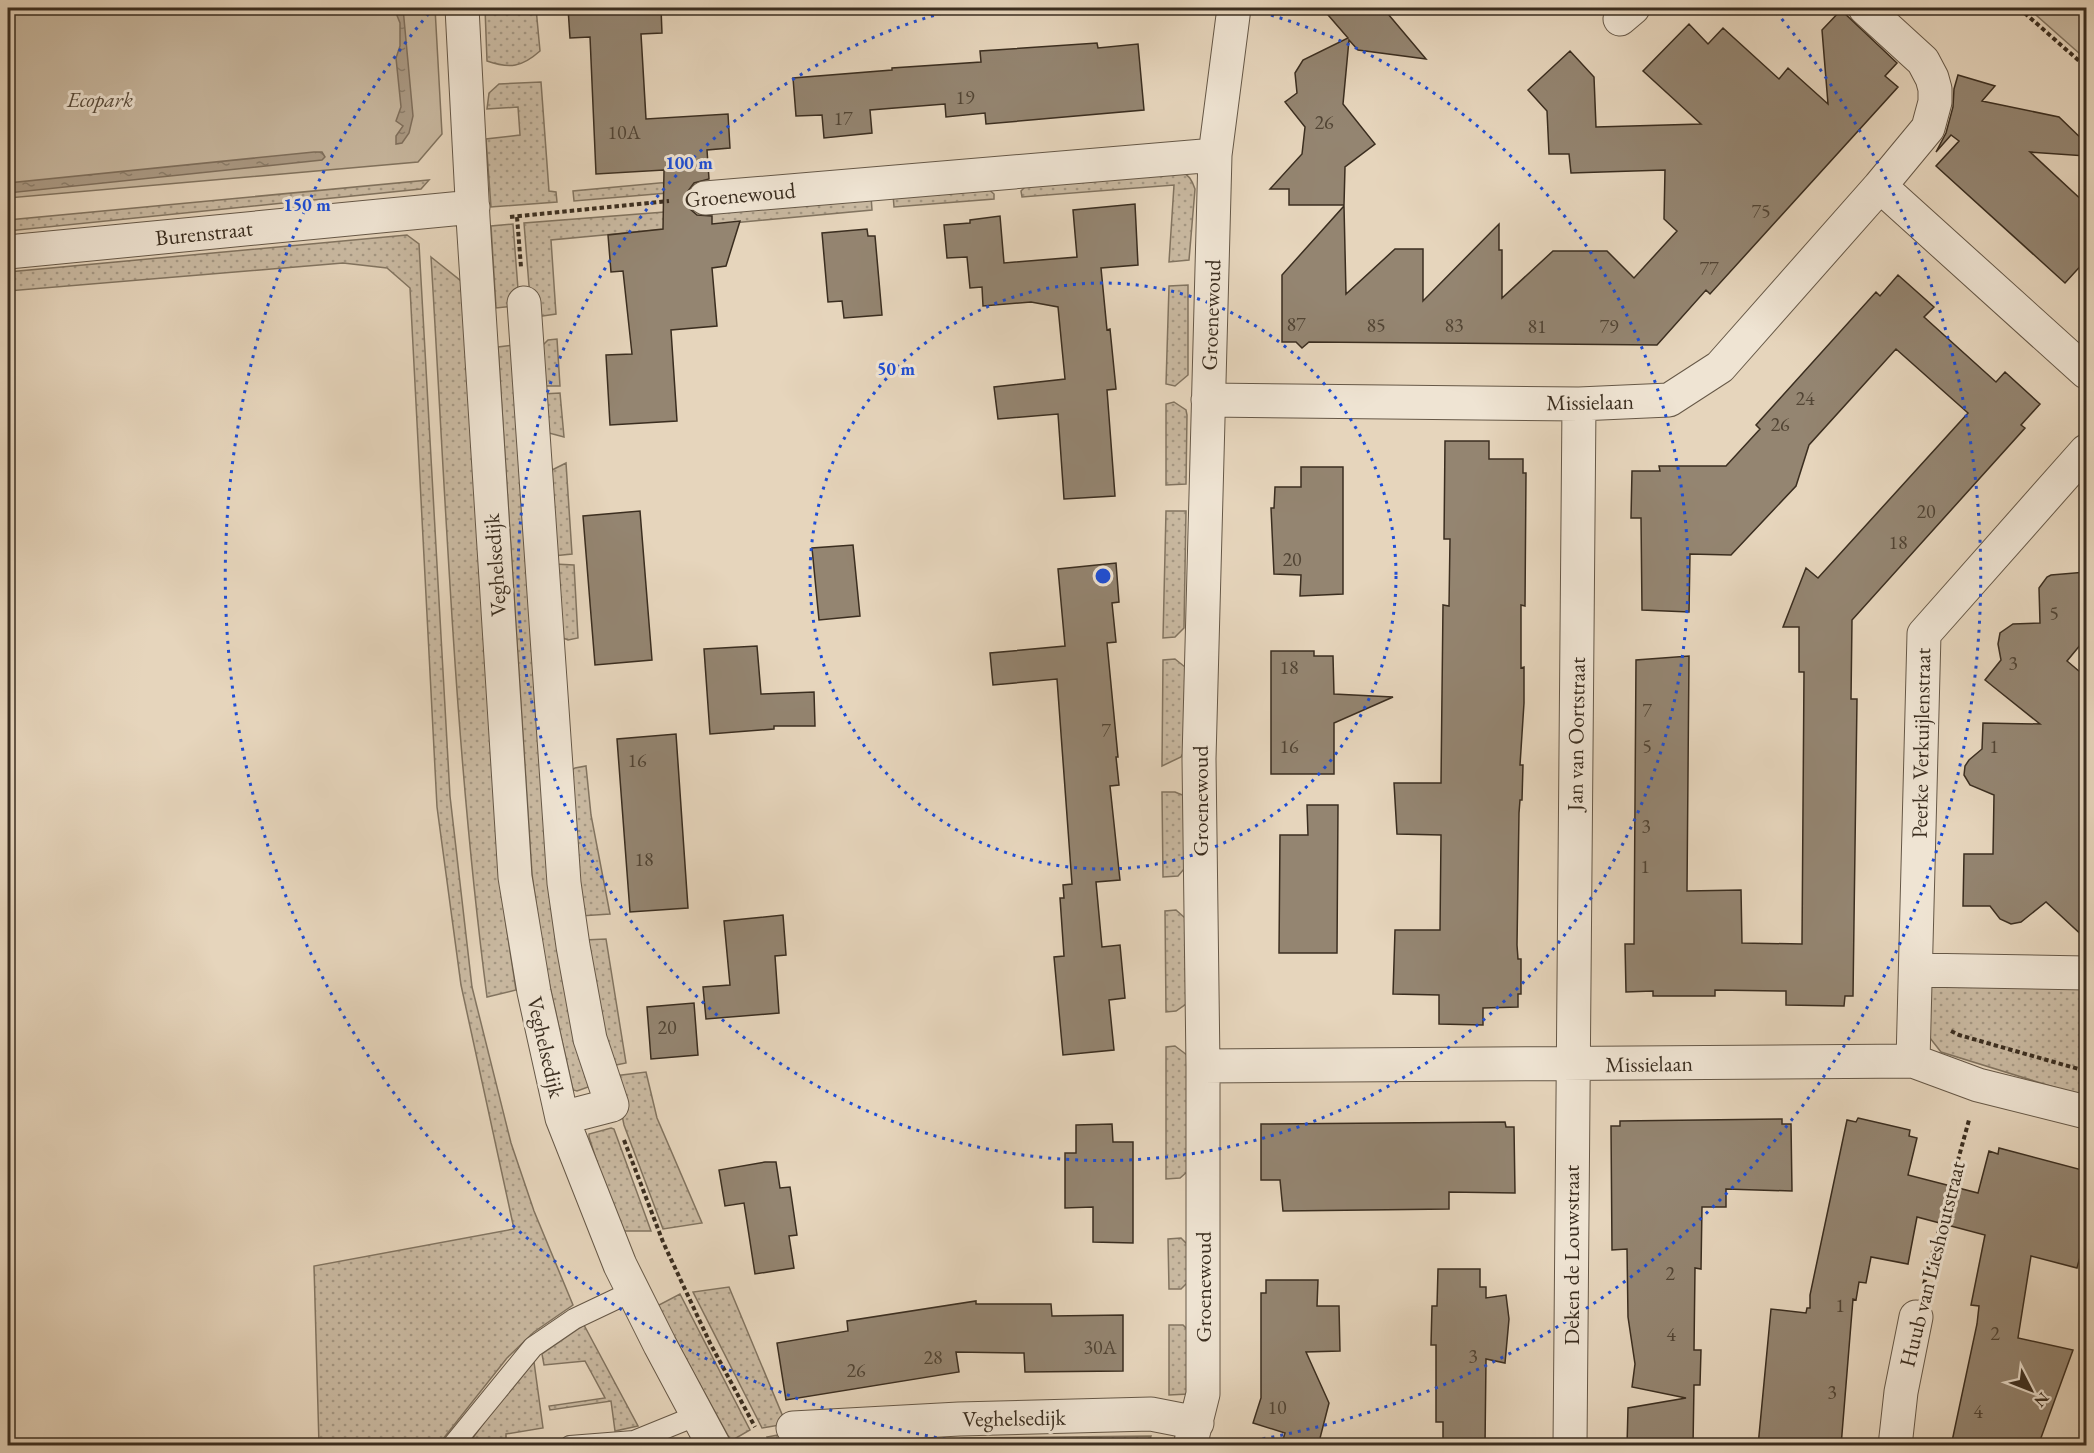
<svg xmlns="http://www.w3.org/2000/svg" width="2094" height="1453" font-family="'EB Garamond',serif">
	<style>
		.grass { fill: url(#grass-dots); stroke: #827460; stroke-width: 1.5 }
		.green { fill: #c9b9a1; stroke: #827460; stroke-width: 1.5 }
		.water { fill: url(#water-ripples); stroke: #7f705e; stroke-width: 1.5 }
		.building { fill: #948571; stroke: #3b2e20; stroke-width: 1.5 }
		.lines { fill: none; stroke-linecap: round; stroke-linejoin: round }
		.service-casing { stroke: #665847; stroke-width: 22 }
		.minor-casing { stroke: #665847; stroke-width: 35 }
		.path { stroke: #3b2e20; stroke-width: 4; stroke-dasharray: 4.5 3; stroke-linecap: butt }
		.service { stroke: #efe4d3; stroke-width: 20 }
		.minor { stroke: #efe4d3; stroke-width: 33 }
		.ring { fill: none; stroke: #1d4ed8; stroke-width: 3; stroke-dasharray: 3 6 }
		.labels { text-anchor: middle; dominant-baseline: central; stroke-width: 6; stroke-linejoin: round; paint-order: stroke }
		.number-label { font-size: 20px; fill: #514434 }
		.park-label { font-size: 22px; font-style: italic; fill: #574a3a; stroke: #efe4d3 }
		.street-label { font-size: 22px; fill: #3b2e20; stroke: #efe4d3 }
		.centre { fill: #1d4ed8; stroke: #efe4d3; stroke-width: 3 }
		.ring-label { font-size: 18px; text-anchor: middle; font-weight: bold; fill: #1d4ed8; stroke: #efe4d3; stroke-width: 6; stroke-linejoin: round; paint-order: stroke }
	</style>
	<defs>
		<pattern id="grass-dots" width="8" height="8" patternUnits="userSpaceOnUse" patternTransform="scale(1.5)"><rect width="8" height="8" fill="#c9b9a1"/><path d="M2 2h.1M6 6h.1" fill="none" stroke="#a49783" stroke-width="1.8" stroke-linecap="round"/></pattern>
		<pattern id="water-ripples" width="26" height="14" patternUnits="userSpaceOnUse" patternTransform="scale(1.5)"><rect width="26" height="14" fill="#ac9c87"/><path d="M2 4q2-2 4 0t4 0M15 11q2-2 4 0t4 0" fill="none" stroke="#8d806e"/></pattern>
	</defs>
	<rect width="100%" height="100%" fill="#e6d5bc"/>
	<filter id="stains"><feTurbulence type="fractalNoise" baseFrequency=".00333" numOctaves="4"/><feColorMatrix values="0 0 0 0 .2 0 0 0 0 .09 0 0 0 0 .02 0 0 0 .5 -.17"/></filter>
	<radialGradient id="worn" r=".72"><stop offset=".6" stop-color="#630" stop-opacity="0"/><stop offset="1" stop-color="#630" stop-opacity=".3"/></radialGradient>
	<path class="grass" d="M485,8h51l4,43c-18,16 -30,18 -53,10z
		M541,82l8,109 7,1 1,10 -66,5 -5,-68 34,-4 -2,-28 -31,2 2,-16 10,-9z
		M1180,170c9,5 12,10 15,19l-6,71 -20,2 5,-77 -152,12 -1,-6 9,-9z
		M702,179l1,11 -129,11 -1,-10z
		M429,180l-8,9 -413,42v-11z
		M985,186l9,8v5l-100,8 -1,-13z
		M871,196l1,14 -321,30 5,74 -20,3 -7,-31 -5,-63z
		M513,224l6,78 -3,4 -20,2 -5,-82z
		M407,235l12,9 31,552 22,191 39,156 23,68 39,94 -39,27 -27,26 -64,81 -13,6h-113h2l-5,-179 200,-37 -53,-244 -24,-178 -27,-519 -23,-20 -44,-5 -335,28v-19z
		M431,257l30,24 44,637 11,72 -29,7c-32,-245 -41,-493 -56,-740z
		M1188,285v90l-13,11 -9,-2 3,-98z
		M557,339l3,47h-18l-3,-37 9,-9z
		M514,345l77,741 -14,5 -4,-1 -29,-130 -12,-86 -34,-527z
		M560,393l4,44 -19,-5 -3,-38z
		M1174,402l12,8 1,5 -1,69 -20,1v-81z
		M566,463l6,91 -19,2 -5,-84z
		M1166,511h20l-2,117 -9,9 -12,1z
		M554,564l20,1 4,73 -10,2 -10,-4z
		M1175,659l10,8 -1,84 -3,6 -19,9 1,-106z
		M586,766l5,49 19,99 -30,2 -12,-143 7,-5z
		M1162,792h13l10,4 -1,73 -6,7 -15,1z
		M1176,910l9,8 1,86 -10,7 -10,1 -1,-101z
		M606,939l20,124 -15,3 -27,-126z
		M1929,984l157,1v112l-145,-45 -11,-14z
		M1175,1046l12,9v117l-7,6 -14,1v-132z
		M646,1072l11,46 45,105 -39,6 -39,-104 -10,-49z
		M611,1128l3,1 37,102h-29l-13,-31 -20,-63v-3z
		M1181,1238l7,7 -1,38 -6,6h-12l-1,-50z
		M729,1287l57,137 -24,4 -69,-136z
		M680,1294l70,136 -19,11 -74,-135z
		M584,1325l54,101 -23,5 -4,-30 -61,9 -1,-4 56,-8 -20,-37 -41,4 -2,-11z
		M1169,1325h14l6,6v63l-20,1z
		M534,1362l9,66 -37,6v9l-39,3 49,-68z
		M794,1432l2,13h-25l-4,-8z
		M1151,1436l-3,10 -236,-1 52,-7z"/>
	<path class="green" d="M8,8h427l7,126 -24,28 -410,36z
		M2028,8h58v52l-6,-6z"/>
	<path class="water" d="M394,8h9l10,108 -4,17 -7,10 -6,1v-8l7,-10 -7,-5 5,-14 -5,-49 4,-12v-23z
		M314,152h8l3,5 -3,3 -314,33v-10z"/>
	<path class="building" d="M568,8h93l1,25 -21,1 5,85 82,-5 2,34 -23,2 2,29 -15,4 -6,8 -2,9 4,9 7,6 15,1v8l28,-3 -14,45 -14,2 5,58 -46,4 6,91 -67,4 -4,-70 26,-1 -9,-83 -12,1 -3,-37 55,-6 1,-59 -68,4 -6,-137 -20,1z
		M1322,8h61l43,51 -68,-9 -9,-10 -6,64 32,40 -30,23 -1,38h-55v-16h-19l32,-35 3,-27 -20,-25 12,-9 -2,-20 8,-13 45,-22z
		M1841,10l56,53 -12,13 13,11 -188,207 -4,-4 -49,55 -348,-3 -7,6 -6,-6h-14v-67l62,-69 2,88 49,-45h28v52l76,-77v26h3v48l51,-47h54l27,27 43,-47 -13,-12 1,-49 -94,3 -2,-19h-20l-2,-43 -19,-21 42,-39 24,26 2,50 105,-3 -58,-53 46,-47 19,20 15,-16 56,51 9,-11 40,36 -6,-74z
		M1097,43l1,5 40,-4 6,66 -158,14 -1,-11 -39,4 -1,-13 -75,6 2,23 -48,5 -2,-23 -26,1 -3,-38 99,-8v-2l89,-6 -1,-11z
		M1958,75l37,11 -13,15 77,16 27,26v13l-56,-4 56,52v56l-21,23 -129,-117 23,-25 -8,-6 -15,17 10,-19 7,-26 1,-18z
		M1135,204l3,61 -37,3 6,62 3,-1 6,60 -9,1 8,106 -51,3 -6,-85 -60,5 -4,-32 71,-8 -7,-72 -27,-5 -48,4 -1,-19 -12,1 -3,-31 -20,1 -3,-33 26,-2v-3l30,-4 4,47 73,-6 -4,-47z
		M867,229l1,7h7l7,79 -38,3 -2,-17 -14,1 -6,-69z
		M1898,275l36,32 -10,10 72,65 9,-10 35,32 -19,21 4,3 -173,192 -1,79h6l-4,297h-8l-1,10 -58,-1v-14l-71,-1v6h-62v-5l-27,1 -1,-48h9l2,-284 53,-4 -2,235 54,-1 1,53 60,1 2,-272h-5v-45h-16l23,-59 12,10 150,-165 -72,-64 -87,96 -13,41 -65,69 -41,-1 -1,58 -47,-2 -1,-92h-10l1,-47h28l-1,-5h67l34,-37 -4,-4 120,-133 4,4z
		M1445,441h44v18h34v14h3l-1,133 -4,-1v63l3,-1v36l-4,62h3l-1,35h-2l-1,13 -2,132 1,14h3v35h-3v13l-35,1v17l-44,-1v-29l-46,-1 2,-64h45l1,-95 -44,-1 -3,-51h47l2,-178 6,1 1,-67h-6z
		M1301,467h42v127l-43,2 1,-21 -27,-1 -3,-66h3l1,-21h26z
		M640,511l12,149 -57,5 -12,-149z
		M853,545l7,71 -41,4 -7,-72z
		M1116,563l3,39 -7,1 4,39 -9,1 11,114h-2l3,28 -9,1 10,94 -24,2 6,65 18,-2 5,53 -16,2 5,50 -51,5 -9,-98 10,-1 -4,-58h4l-1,-13 9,-1 -15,-205 -64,6 -3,-32 75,-7 -7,-77z
		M2086,572v66l-19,23 19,16v262l-40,-37 -25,20 -10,2 -11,-5 -10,-13h-27l1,-52h29l1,-59 -24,-10 -6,-10 1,-9 4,-6 13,-11 1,-26 57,1 -55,-44 16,-20 -3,-16 2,-11 13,-9 27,-1 -1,-35 8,-11 4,-2z
		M757,646l4,48 53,-2 1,34h-41v3l-64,5 -6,-85z
		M1271,651h43v5h19l1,38 59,3 -59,26v51h-63z
		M676,734l12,174 -58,4 -13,-173z
		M1307,805h31l-1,148h-58l1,-118h28z
		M783,915l3,40 -11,1 4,57 -73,6 -3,-32 27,-2 -6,-64z
		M694,1003l4,52 -47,4 -4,-52z
		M1858,1118l52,12 -1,6 8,2 -9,37 70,18 11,-42 9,3 1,-6 87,23v83l-5,-1 -4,15 -46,-12 -13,82 55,12 -35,96h-87l26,-122 2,-18 -8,-1 14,-70 -68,-18 -9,47 -37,-7 -5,26 -7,-1 -3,18 -3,-1 -12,147h-83l13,-137 35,4 1,-5h3v-13l37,-175 9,2z
		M1782,1119v5h9l1,67 -66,-2v18h-24l-1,62 -6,-1 -1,82h7l-1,35h-6l-1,61h-66l1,-38 58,-10 -54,-11 3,-23 -7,-47 -1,-68 -15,1 -1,-124h9v-5z
		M1505,1122l1,5h8l1,66 -66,-1v17l-166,2 -3,-31h-19v-56z
		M1112,1124l1,18h20v101l-40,-1v-35l-28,1v-55h11v-28z
		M765,1162h11l4,26 10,-1 7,48 -8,1 5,32 -39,6 -11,-71 -19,3 -6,-36z
		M1438,1269h42v18h6v11l20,-3 3,24 -4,44 -19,-4 -1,87h-42v-24h-7v-77h-5l1,-39h5z
		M1266,1280h52l-1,26h22l1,45 -34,1 23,51 -11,43h-37l4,-13 -32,-10 8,-25v-105h5z
		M976,1301v3h75l1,12 71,-1v56l-98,1 -1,-19 -68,-1 3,20 -173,28 -9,-57 71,-12 -1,-10z"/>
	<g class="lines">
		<g class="service-casing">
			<path id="service" d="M452,1446l81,-99 41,-28 59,-28
				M570,1446l64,-5 64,-26"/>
		</g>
		<g class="minor-casing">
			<path id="minor" d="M462,8l11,210 42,659 19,115 28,126 58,147 40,80 54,101
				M1865,8l58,53 9,17 3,11v13l-7,26 -48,58
				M1620,19l13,-11
				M705,198l510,-43
				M8,252l465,-45
				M524,303l40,580 9,63 17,93 22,66 -50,13
				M1208,400l371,4 90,-4 51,-33 160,-181 206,186
				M1916,970l170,3
				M1913,1061l11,-427 162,-183
				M1203,1066l710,-5 65,24 108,27
				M793,1428l166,-9 192,-5 46,9
				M1190,1446l13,-52v-328l-4,-307 16,-604 19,-147
				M1570,1446l9,-1042
				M1895,1446l6,-54 15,-75"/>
		</g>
		<path class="path" d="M2019,8l67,59
			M510,217l159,-16
			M517,217l4,50
			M1951,1031l8,4 123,35
			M624,1140l39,102 47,101 45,84
			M1924,1284l45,-164"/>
		<use href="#service" class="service"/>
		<use href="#minor" class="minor"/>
	</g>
	<g class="ring">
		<circle cx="1103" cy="576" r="293"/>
		<path d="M1245 8A585 585 0 1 1 961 8"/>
		<path d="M981 1445A878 878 0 0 1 430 12M1776 12A878 878 0 0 1 1225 1445"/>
	</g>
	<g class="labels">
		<g class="number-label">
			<text x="965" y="97">19</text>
			<text x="843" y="118">17</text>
			<text x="1324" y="122">26</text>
			<text x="624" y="132">10A</text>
			<text x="1761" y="211">75</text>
			<text x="1709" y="268">77</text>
			<text x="1296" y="324">87</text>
			<text x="1376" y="325">85</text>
			<text x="1454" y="325">83</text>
			<text x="1537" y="326">81</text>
			<text x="1609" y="326">79</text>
			<text x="1805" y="398">24</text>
			<text x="1780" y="424">26</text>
			<text x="1926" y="511">20</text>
			<text x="1898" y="542">18</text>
			<text x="1292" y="559">20</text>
			<text x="2054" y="613">5</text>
			<text x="2013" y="663">3</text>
			<text x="1289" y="667">18</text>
			<text x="1647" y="710">7</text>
			<text x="1106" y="730">7</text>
			<text x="1289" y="746">16</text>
			<text x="1647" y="746">5</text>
			<text x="1994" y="746">1</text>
			<text x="637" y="760">16</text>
			<text x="1646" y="826">3</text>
			<text x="644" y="859">18</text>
			<text x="1645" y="866">1</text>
			<text x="667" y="1027">20</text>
			<text x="1670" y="1273">2</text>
			<text x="1840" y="1305">1</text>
			<text x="1995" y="1333">2</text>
			<text x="1671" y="1334">4</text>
			<text x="1100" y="1347">30A</text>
			<text x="1473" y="1356">3</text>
			<text x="933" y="1357">28</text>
			<text x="856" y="1370">26</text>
			<text x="1832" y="1392">3</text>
			<text x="1277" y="1407">10</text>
			<text x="1978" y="1411">4</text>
		</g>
		<g class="park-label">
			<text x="100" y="99">Ecopark</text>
		</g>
		<g class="street-label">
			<text transform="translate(740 195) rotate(-5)">Groenewoud</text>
			<text transform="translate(204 233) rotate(-6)">Burenstraat</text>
			<text transform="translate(1211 315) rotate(-88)">Groenewoud</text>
			<text transform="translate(1590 402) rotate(-1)">Missielaan</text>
			<text transform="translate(495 565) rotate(-94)">Veghelsedijk</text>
			<text transform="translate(1576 734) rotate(-89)">Jan van Oortstraat</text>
			<text transform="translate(1921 743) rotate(-89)">Peerke Verkuijlenstraat</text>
			<text transform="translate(1200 801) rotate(-90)">Groenewoud</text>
			<text transform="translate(546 1047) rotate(77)">Veghelsedijk</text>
			<text transform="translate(1649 1064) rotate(-1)">Missielaan</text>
			<text transform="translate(1571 1255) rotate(-90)">Deken de Louwstraat</text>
			<text transform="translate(1932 1264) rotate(-76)">Huub van Lieshoutstraat</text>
			<text transform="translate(1203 1287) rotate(-90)">Groenewoud</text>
			<text transform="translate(1014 1418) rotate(-1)">Veghelsedijk</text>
		</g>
	</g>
	<circle cx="1103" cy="576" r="9" class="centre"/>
	<g class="ring-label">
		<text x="689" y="169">100 m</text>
		<text x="307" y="211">150 m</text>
		<text x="896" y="375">50 m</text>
	</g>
	<rect width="2094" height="1453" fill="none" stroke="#e6d5bc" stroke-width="30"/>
	<rect x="9" y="9" width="2076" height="1435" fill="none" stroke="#3b2e20" stroke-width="3"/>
	<rect x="15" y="15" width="2064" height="1423" fill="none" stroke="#3b2e20" stroke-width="1.5"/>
	<g transform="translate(2031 1390) rotate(132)" stroke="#efe4d3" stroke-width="4.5" paint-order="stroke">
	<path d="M0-4.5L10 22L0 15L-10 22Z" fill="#3b2e20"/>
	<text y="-9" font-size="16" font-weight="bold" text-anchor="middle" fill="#3b2e20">N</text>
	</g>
	<rect width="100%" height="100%" filter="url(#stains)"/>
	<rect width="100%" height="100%" fill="url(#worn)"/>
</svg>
